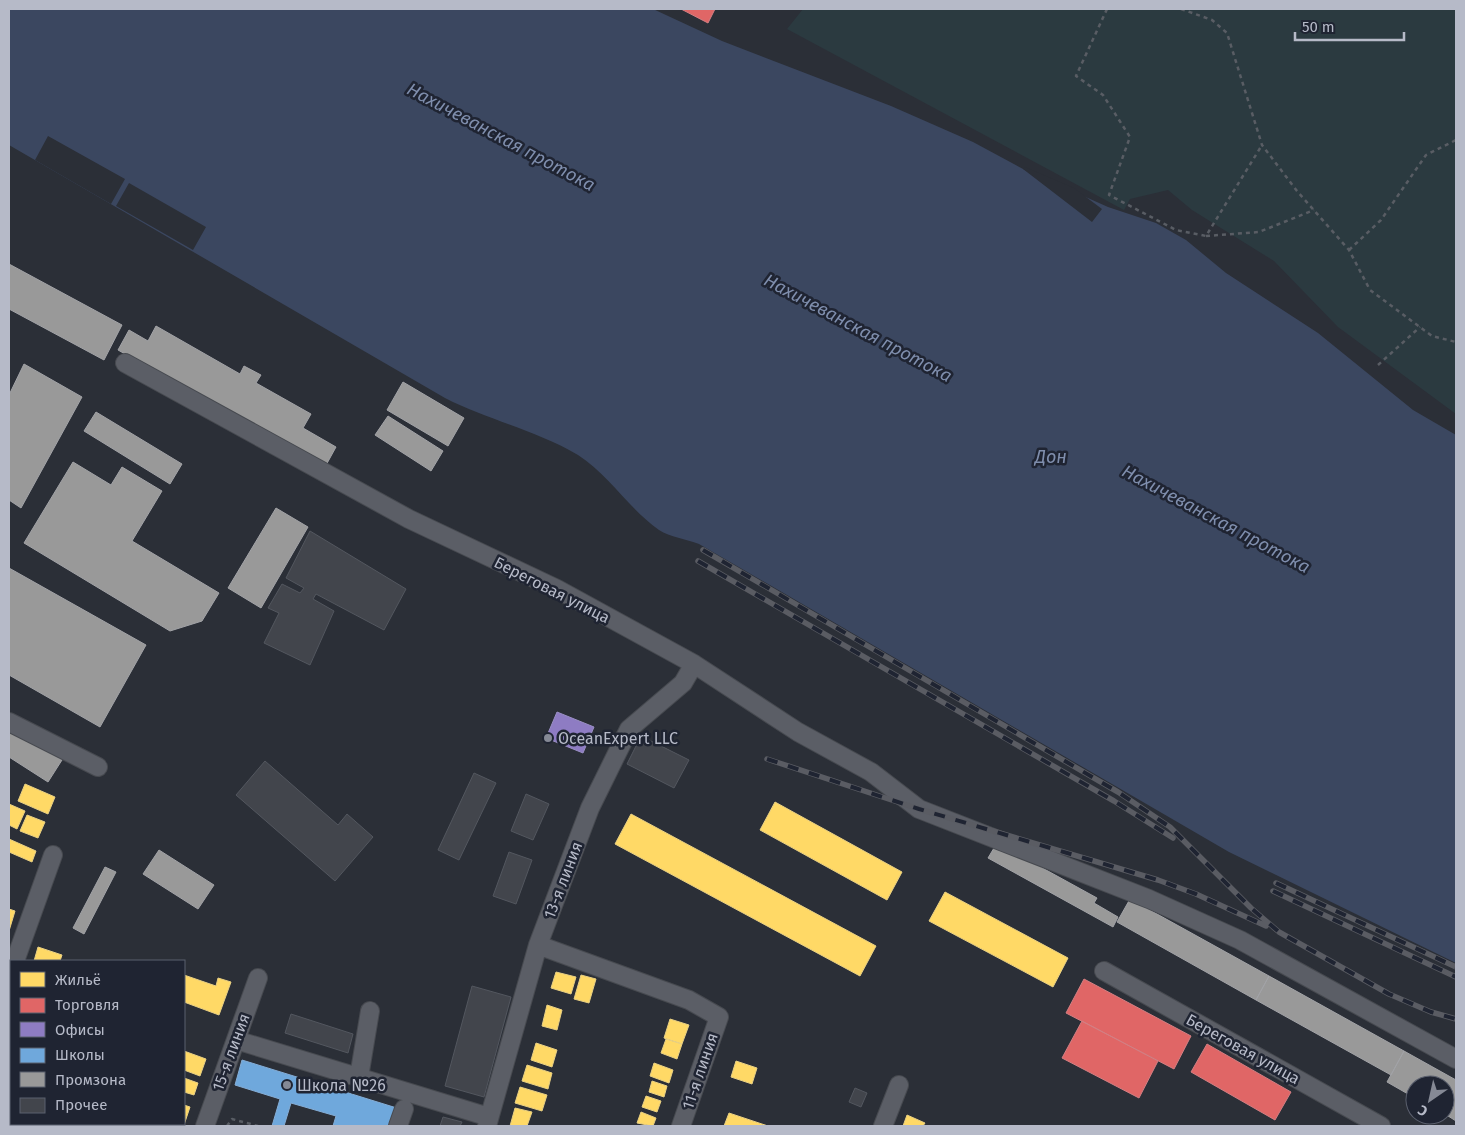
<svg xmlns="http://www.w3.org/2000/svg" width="1465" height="1135" font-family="'Fira Sans',sans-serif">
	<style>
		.green { fill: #2b3a40 }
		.water { fill: #3b4760 }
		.pier { fill: #2b2f37 }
		.homes { fill: #ffd966; stroke: #e9d083 }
		.shops { fill: #e06666; stroke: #d37f83 }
		.offices { fill: #8e7cc3; stroke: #9a8fc4 }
		.schools { fill: #6fa8dc; stroke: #84add6 }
		.industry { fill: #999; stroke: #a2a3a7 }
		.building { fill: #42454c; stroke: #53575f }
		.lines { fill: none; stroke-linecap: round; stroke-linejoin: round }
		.minor-casing { stroke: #474a50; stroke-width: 20 }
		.path { stroke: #595d64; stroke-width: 2.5; stroke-dasharray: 4 4; stroke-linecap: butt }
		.minor { stroke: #5b5e66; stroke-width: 18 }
		.rail-casing { stroke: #5a5c63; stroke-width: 5.5 }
		.rail { stroke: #1f2432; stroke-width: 4; stroke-dasharray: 11; stroke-linecap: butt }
		.poi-dot { fill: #858995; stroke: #1f2432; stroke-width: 2 }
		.labels { text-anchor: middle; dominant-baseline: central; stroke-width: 5; stroke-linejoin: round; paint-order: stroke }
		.street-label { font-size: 16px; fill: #b6bac8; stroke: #1f2432 }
		.poi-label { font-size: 16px; fill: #b6bac8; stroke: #1f2432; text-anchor: start }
		.water-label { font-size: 18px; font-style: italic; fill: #7f8ead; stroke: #1f2432 }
	</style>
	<rect width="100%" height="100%" fill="#2b2f37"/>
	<path class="green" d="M803,9h653v405l-118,-87 -64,-66 -82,-51 -24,-20 -38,9 -6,11 -337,-181z"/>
	<path class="water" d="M9,9h644l69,32 169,65 82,36 50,27 85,38 48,16 30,17 40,33 92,60 95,77 43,25v528l-227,-111 -530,-308c-13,-5 -29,-7 -40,-14 -30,-21 -50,-55 -81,-75 -42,-25 -90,-35 -133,-57l-436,-253z"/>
	<path class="pier" d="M48,136l77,43 -14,25 -76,-44z
		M1025,167l49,21 28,21 -10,13 -69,-53z
		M129,183l77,44 -13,23 -77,-44z"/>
	<path class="homes" d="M25,784l30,13 -7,17 -30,-13z
		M775,802l127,70 -15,28 -127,-70z
		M9,804l16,7 -8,18 -8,-4z
		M631,814l245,132 -16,30 -245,-132z
		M27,815l18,7 -7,16 -18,-7z
		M9,839l27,12 -4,11 -23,-10z
		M945,892l123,66 -15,29 -124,-66z
		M9,909l6,2 -6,20z
		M38,947l24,8 -2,6h-26z
		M556,972l20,5 -5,17 -20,-6z
		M184,975l32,11 2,-8 13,4 -12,33 -35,-13z
		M581,975l15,4 -7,24 -15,-4z
		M547,1005l15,5 -5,20 -15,-4z
		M670,1019l19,6 -7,19 -18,-6z
		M666,1039l16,5 -5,15 -16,-6z
		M536,1043l21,7 -5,17 -21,-7z
		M184,1051l22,8 -6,17 -16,-6z
		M736,1061l21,7 -5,16 -21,-7z
		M654,1063l19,7 -4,13 -19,-7z
		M527,1065l25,8 -4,16 -26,-8z
		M184,1078l14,5 -4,12 -10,-3z
		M652,1081l15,5 -3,11 -15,-5z
		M520,1087l27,8 -5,16 -27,-8z
		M646,1096l15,5 -4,11 -15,-5z
		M184,1105l6,2 -6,18 -5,-1h5z
		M515,1108l17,4 -5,14h-17z
		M641,1112l15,6 -3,8 -16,-3z
		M729,1113l39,13h-44z
		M907,1115l18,8 -2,3h-20z"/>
	<path class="shops" d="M681,9h34l-7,14z
		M1084,979l107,57 -17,33 -108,-56z
		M1082,1021l76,40 -19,37 -77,-40z
		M1207,1044l84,48 -16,28 -84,-48z"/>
	<path class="offices" d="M557,712l37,15 -11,26 -37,-15z"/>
	<path class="schools" d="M242,1060l158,49 -6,17h-61l3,-10 -45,-13 -7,23h-12l8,-27 -45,-14z"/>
	<path class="industry" d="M9,264l113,61 -18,35 -95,-51z
		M156,326l84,48 4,-8 17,9 -5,8 55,31 -8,14 33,19 -11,20 -207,-117 11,-20 19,11z
		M24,364l58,33 -61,111 -12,-8v-105z
		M403,382l61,36 -16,28 -61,-36z
		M96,412l86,52 -12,20 -86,-53z
		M388,416l55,35 -12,20 -56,-36z
		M73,462l38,23 11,-18 40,24 -30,50 87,52 -17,28 -32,10 -146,-88z
		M276,508l32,19 -47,81 -33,-20z
		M9,568l137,77 -46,82 -91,-52z
		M9,727l53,33 -14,22 -39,-25z
		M997,843l100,55 -3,5 24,14 -5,10 -125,-69z
		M159,850l55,35 -16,24 -55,-35z
		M105,867l11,5 -32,62 -11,-6z
		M1130,899l139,77 -13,24 -139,-78z
		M1269,976l135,75 -13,24 -135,-75z
		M1404,1051l52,29v41l-11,-7v-29h-30v13l-28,-16z"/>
	<path class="building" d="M310,531l96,58 -22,41 -68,-36 -3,5 21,12 -24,54 -46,-22 15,-30 -11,-5 14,-24 18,9 4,-5 -18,-10z
		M641,736l48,24 -15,28 -47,-24z
		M265,761l73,64 9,-11 26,23 -38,44 -99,-86z
		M474,773l22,10 -37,77 -21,-10z
		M526,794l23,10 -16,36 -22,-9z
		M509,852l23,8 -16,44 -23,-8z
		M472,986l39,11 -27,100 -39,-11z
		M291,1014l62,20 -5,19 -63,-20z
		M855,1088l12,5 -6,14 -12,-5z
		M443,1117l19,5 -2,4h-20z"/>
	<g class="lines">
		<g class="minor-casing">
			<path id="minor" d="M125,363l284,156 148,70 137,75 104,68 73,40 48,37 230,90 91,41 216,119
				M9,722l89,45
				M538,945l151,55 30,17 -38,109
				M15,961l38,-106
				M1104,971l277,155
				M9,980l2,-7
				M236,1040l253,77
				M359,1077l11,-66
				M14,1124l8,2
				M205,1126l53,-148
				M398,1126l6,-17
				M487,1126l51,-181 52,-137 39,-79 54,-46 11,-19
				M883,1126l16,-41"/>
		</g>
		<path class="path" d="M1107,9l-31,67 27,19 27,42 -21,58 67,35 30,6 56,-91
			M1181,9l31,11 15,13 35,112 35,46 52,59 21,40 62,46 24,6
			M1206,236l53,-4 55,-22
			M1349,250l32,-30 45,-65 30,-15
			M1378,365l42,-38
			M227,1126l5,-7 26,7"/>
		<use href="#minor" class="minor"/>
		<g class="rail-casing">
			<path id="rail" d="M703,550l415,242 52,35 81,81 28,24 110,62 42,18 25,7
				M698,561l416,240 59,37
				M767,759l152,50 239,71 38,14 70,32
				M1276,883l180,84
				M1273,891l183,86"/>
		</g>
		<use href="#rail" class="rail"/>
	</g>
	<g class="poi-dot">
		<circle cx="548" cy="738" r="5"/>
		<circle cx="287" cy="1085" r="5"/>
	</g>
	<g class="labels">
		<g class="street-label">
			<text transform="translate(552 590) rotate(27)">Береговая улица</text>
			<text transform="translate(563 880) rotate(-69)">13-я линия</text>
			<text transform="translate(1243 1049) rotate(29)">Береговая улица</text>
			<text transform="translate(231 1052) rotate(-70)">15-я линия</text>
			<text transform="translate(700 1071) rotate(-71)">11-я линия</text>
		</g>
		<g class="poi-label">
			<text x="558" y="738">OceanExpert LLC</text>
			<text x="297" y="1085">Школа №26</text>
		</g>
		<g class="water-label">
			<text transform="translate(501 137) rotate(28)">Нахичеванская протока</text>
			<text transform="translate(858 328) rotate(28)">Нахичеванская протока</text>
			<text x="1051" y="457">Дон</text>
			<text transform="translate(1216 519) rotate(28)">Нахичеванская протока</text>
		</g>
	</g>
	<rect width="1465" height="1135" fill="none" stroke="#b6bac8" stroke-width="20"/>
	<rect x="10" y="960" width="175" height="165" fill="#1f2432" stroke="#5b606e"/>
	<rect x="20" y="972" width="25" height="15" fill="#ffd966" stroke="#5b606e"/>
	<text x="55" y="985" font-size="15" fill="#b6bac8">Жильё</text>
	<rect x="20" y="998" width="25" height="15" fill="#e06666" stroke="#5b606e"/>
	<text x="55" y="1010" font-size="15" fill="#b6bac8">Торговля</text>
	<rect x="20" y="1022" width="25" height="15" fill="#8e7cc3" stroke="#5b606e"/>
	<text x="55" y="1035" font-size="15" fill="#b6bac8">Офисы</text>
	<rect x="20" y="1048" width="25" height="15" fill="#6fa8dc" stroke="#5b606e"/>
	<text x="55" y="1060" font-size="15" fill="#b6bac8">Школы</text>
	<rect x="20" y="1072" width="25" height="15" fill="#999999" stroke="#5b606e"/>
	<text x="55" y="1085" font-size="15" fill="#b6bac8">Промзона</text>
	<rect x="20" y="1098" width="25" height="15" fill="#42454c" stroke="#5b606e"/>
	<text x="55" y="1110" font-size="15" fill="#b6bac8">Прочее</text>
	<g transform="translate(1430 1100) rotate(214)"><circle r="24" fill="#1f2432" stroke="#5b606e"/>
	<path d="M0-4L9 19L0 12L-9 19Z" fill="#858995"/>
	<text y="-8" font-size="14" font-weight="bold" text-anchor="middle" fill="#b6bac8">С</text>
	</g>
	<path d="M1295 32v8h109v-8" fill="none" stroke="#b6bac8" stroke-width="2.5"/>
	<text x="1302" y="32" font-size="15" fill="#b6bac8" stroke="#1f2432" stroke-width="4" paint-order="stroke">50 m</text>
</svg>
